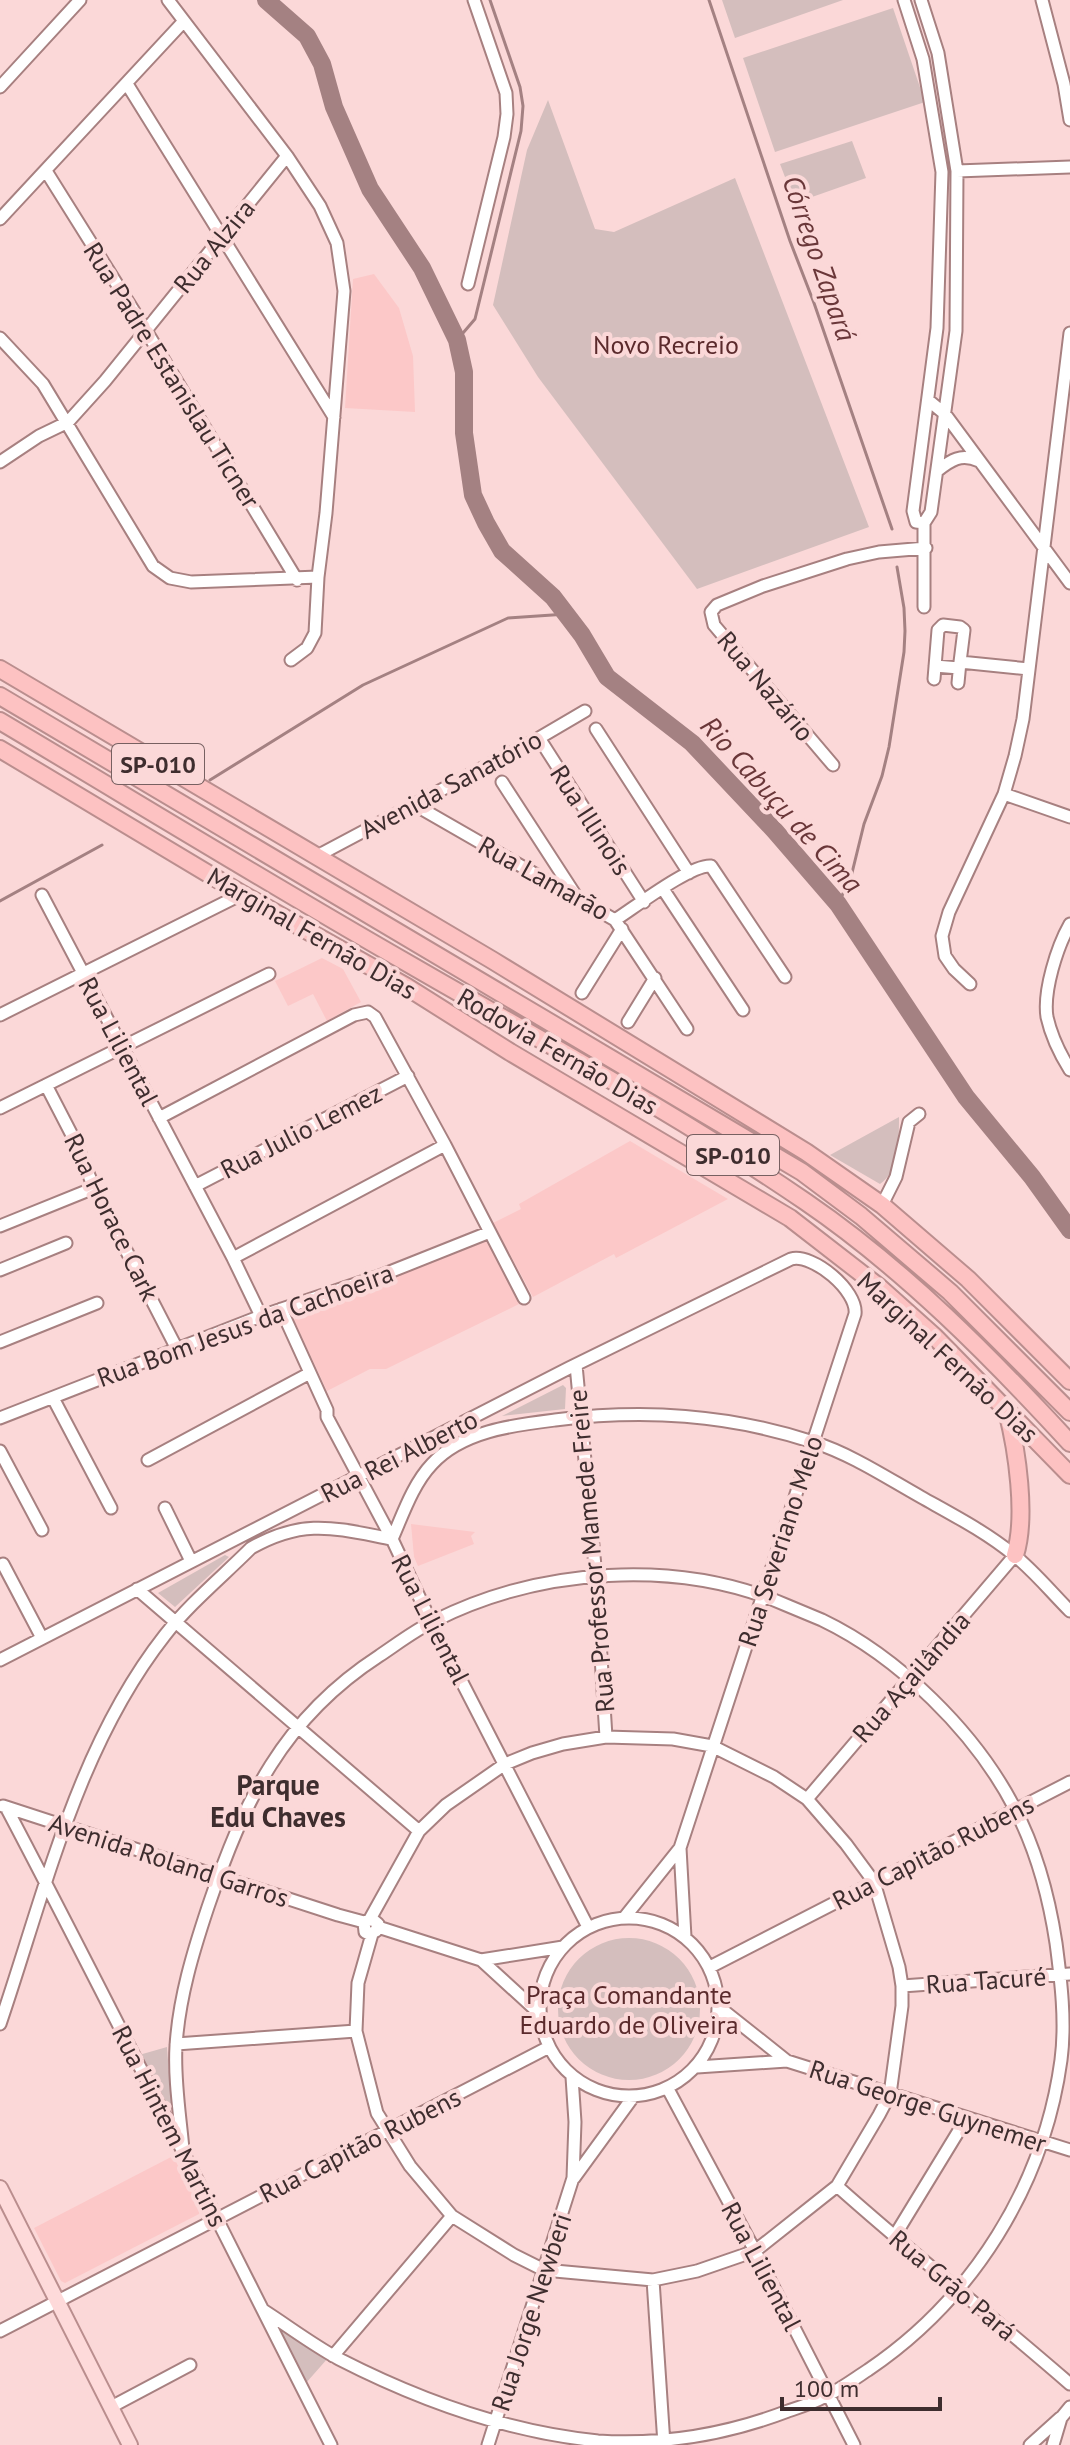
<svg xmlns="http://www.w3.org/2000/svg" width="1070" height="2445" font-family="'PT Sans',sans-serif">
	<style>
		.built { fill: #fcc8c8 }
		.green { fill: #d4bebd }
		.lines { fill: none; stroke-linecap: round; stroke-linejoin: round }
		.stream { stroke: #a48182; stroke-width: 3 }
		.river { stroke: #a48182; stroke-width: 18 }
		.minor-casing { stroke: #a78080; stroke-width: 15 }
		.major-casing { stroke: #ba8e8e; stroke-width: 18 }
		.highway-casing { stroke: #ba8e8e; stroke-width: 20 }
		.minor { stroke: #fff; stroke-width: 11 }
		.major { stroke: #fedada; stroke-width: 14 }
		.highway { stroke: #fdc2c2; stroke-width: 16 }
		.labels { text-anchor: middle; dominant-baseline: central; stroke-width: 8; stroke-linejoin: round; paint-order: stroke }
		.shield { fill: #fbd8d8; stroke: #776061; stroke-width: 2 }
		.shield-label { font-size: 24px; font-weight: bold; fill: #3e2d2e }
		.street-label { font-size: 26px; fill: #3e2d2e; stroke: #fbd8d8 }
		.park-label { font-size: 26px; fill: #5b2a2c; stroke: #fbd8d8 }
		.water-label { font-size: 28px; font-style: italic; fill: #6a3739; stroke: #fbd8d8 }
		.neighbourhood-label { font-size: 28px; font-weight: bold; fill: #3e2d2e; stroke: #fbd8d8 }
	</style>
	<rect width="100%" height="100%" fill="#fbd8d8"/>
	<path class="built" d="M374,274l25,34 14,48 2,56 -70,-4 8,-129z
		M322,958l21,11 18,33 -34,19 -14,-27 -25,12 -13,-25z
		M630,1141l98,58 -112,59 -2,-4 -81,43 -40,-74 28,-14 -2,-5z
		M487,1241l32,63 -133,65h-16l-43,22 -33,-71 3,-8z
		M411,1524l64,8 -4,4 3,8 -56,22 -4,-9z
		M173,2156l27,53 -1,5 -134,69 -4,-2 -27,-53z"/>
	<path class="green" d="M722,0h121l-108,38z
		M893,8l32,94 -150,50 -32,-94z
		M548,100l47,129 19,3 121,-54 134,349 -172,62 -159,-212 -45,-72 34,-155z
		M852,141l14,37 -71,25 -15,-39z
		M899,1117c0,21 0,55 -19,67l-50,-29z
		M563,1385l3,3 -1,21 -63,7z
		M225,1555l4,2 -54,50 -17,-14z
		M558 2009a71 71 0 1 1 142 0a71 71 0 1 1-142 0Z
		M167,2047l4,56 -3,2 -29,-50z
		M277,2326l51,32 -22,25z"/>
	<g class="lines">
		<path class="stream" d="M709,0l81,241 24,62 78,226
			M457,340l18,-21 46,-188 2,-25 -3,-19 -30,-87
			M210,780l153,-95 145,-67 59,-4
			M0,901l102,-56
			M838,904l13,-27 13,-53 18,-48 7,-29 15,-95 1,-21 -1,-23 -7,-41"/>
		<path class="river" d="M266,0l41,36 15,28 12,43 36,82 52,79 35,72 7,32v61l9,62 13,28 16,28 51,46 29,38 25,42 85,66 83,88 63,73 128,193 66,80 38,53"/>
		<g class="minor-casing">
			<path id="minor" d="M904,0l19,59 19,113 -5,156 -24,183 3,11 8,1
				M921,0l17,53 19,118 -1,160 -25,181 -7,11v84
				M1042,0l22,84 6,36
				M127,84l207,333
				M0,87l80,-87
				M46,171l99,158 152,251
				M957,171l113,-4
				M0,219l184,-198
				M468,284l36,-147 3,-23 -1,-21 -32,-93
				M0,338l43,46 110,182 17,12 21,4 127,-5 8,-64 18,-222 -7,-48 -17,-37 -33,-50 -119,-156
				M928,400l17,14 125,169
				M0,462l39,-26 29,-14 37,-41 182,-225
				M937,471c14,-11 24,-18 42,-10
				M291,660l16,-12 8,-15 3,-56
				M935,666l24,2
				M934,679l4,-49 5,-5 17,2 4,3 -4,32 69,7
				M958,683l2,-21
				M596,729l93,144
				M539,738l105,164
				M833,765l-119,-140 -3,-13 6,-7 46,-19 84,-27 32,-7 47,-4
				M502,782l74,114
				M1004,794l66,23
				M415,805l200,115c19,-12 76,-56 96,-54l74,111
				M317,856l222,-118 46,-27
				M663,889l80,121
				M42,895l191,363 28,58
				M615,920l72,109
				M1070,924c-13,23 -27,67 -23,93 4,18 13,37 23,53
				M970,984l-16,-15 -9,-13 -3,-20 7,-24 55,-118 11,-38 8,-37 47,-386
				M582,993l40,-64
				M0,1015l242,-121
				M628,1022l27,-44
				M46,1085l30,58 18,45 83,161
				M0,1108l269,-134
				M159,1118l195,-103 14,-3 7,5 70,128 79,153
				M195,1186l213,-110
				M882,1205l14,-28 13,-55 10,-8
				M0,1226l94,-38
				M233,1258l212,-113
				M0,1270l66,-27
				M281,1309l46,101v7l65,122 39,83 157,305
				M0,1342l97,-39
				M576,1365l20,212 10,160
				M53,1398l58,110
				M0,1418l261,-102 121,-41 108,-43
				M0,1451l42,79
				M148,1460l162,-87
				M165,1508l26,53
				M392,1539c11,-25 21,-55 40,-75 30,-33 82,-39 123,-44 89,-11 172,-6 258,22 38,12 74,36 108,55 32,18 65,35 93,58 20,16 38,38 56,56
				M3,1564l39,74
				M137,1589l282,242
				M0,1660l569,-292 222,-109c22,-6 67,32 64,55l-175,534 5,89
				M807,1799l208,-244
				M3,1806l335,109 26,7 8,-3 6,5 -2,7 -7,3 -4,-2 -1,-10
				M6,1807c111,211 217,425 325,638
				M540 2007a89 89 0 1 1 178 0a89 89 0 1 1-178 0Z
				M624,1918l56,-70
				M370,1919l49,-88 27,-26 59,-41 27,-11 31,-9 43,-7 67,2 39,7 62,31 33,22 39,45 28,38 25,85 3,19v20l-12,88 -11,21 -42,71 -82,65 -58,20 -44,9 -109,-10 -30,-15 -62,-39 -42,-50 -33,-53 -21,-82 2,-48 14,-49
				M378,1927l103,33 58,53
				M481,1960l82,-13
				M710,1967l360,-185
				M902,1986l168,-12
				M719,2007l68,54
				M0,2024c45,-132 77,-277 165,-389 25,-32 57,-58 86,-87 53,-30 83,-20 141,-9
				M176,2044l180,-13
				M697,2067l90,-6 283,89
				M668,2089l87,162 99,194
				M183,2149c-3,-34 -9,-69 -7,-103 3,-48 17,-94 32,-139 36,-106 74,-188 171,-251 18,-12 36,-26 55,-35 105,-53 243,-63 352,-16 12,5 24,10 36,15 77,37 153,112 192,187 22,42 35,90 42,136 5,38 10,79 5,117 -17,125 -88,239 -193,310 -14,9 -28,20 -44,27 -11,6 -24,10 -36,14 -60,23 -126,34 -190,30 -90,-9 -179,-41 -259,-82 -26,-14 -51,-33 -76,-49
				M574,2178l59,-81
				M837,2186c76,68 156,131 233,198
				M894,2237l72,-118
				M653,2280l11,164
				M0,2331l549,-284
				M333,2356l119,-140
				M111,2407l79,-42
				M488,2445l85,-267 2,-56 -3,-45
				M1030,2445l30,-27
				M1053,2445l8,-27 9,-11"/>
		</g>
		<g class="major-casing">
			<path id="major" d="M0,2188l130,257"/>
		</g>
		<g class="highway-casing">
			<path id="highway" d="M0,669l492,291 314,192 76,53 86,74 102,102
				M0,696l802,476 59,44 89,76 120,120
				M0,721c136,81 271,164 409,243 133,77 270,151 397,238 98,67 184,154 264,241
				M0,749l242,145 165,93 103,65 280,166 89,69 56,50 135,138
				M1007,1411c10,39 20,106 8,144"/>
		</g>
		<use href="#minor" class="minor"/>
		<use href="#major" class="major"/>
		<use href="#highway" class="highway"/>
	</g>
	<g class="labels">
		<g class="shield">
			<rect x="112" y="744" width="92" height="40" rx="6"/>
			<rect x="687" y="1135" width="92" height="40" rx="6"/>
		</g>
		<g class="shield-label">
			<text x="158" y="764">SP-010</text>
			<text x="733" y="1155">SP-010</text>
		</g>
		<g class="street-label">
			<text transform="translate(214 246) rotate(-51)">Rua Alzira</text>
			<text transform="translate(172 375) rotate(58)">Rua Padre Estanislau Ticner</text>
			<text transform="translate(766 686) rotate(50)">Rua Nazário</text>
			<text transform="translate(451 784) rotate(-28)">Avenida Sanatório</text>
			<text transform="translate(591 820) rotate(57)">Rua Illinois</text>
			<text transform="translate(544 878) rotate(29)">Rua Lamarão</text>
			<text transform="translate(312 933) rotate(30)">Marginal Fernão Dias</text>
			<text transform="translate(119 1041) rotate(62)">Rua Liliental</text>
			<text transform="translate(558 1051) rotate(30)">Rodovia Fernão Dias</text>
			<text transform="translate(301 1131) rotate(-27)">Rua Julio Lemez</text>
			<text transform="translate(112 1217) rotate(64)">Rua Horace Cark</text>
			<text transform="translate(245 1325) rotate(-20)">Rua Bom Jesus da Cachoeira</text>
			<text transform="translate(948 1357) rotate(43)">Marginal Fernão Dias</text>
			<text transform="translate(399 1456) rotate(-27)">Rua Rei Alberto</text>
			<text transform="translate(780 1541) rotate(-72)">Rua Severiano Melo</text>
			<text transform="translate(591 1551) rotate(-95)">Rua Professor Mamede Freire</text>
			<text transform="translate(431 1619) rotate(63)">Rua Liliental</text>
			<text transform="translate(911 1677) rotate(-49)">Rua Açailândia</text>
			<text transform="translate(933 1852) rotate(-27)">Rua Capitão Rubens</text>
			<text transform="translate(169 1860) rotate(18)">Avenida Roland Garros</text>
			<text transform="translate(986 1980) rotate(-4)">Rua Tacuré</text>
			<text transform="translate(928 2106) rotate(18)">Rua George Guynemer</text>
			<text transform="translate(170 2126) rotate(63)">Rua Hintem Martins</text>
			<text transform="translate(360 2145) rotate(-27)">Rua Capitão Rubens</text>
			<text transform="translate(762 2266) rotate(62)">Rua Liliental</text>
			<text transform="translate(953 2285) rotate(40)">Rua Grão Pará</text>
			<text transform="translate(531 2312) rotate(-72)">Rua Jorge Newberi</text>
		</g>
		<g class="park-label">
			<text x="666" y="344">Novo Recreio</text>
			<text x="629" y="1994">Praça Comandante<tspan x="629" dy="30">Eduardo de Oliveira</tspan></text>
		</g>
		<g class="water-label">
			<text transform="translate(820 258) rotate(71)">Córrego Zapará</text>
			<text transform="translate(782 804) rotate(48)">Rio Cabuçu de Cima</text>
		</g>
		<g class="neighbourhood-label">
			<text x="278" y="1784">Parque<tspan x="278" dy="32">Edu Chaves</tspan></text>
		</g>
	</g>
	<path d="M782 2397v12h158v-12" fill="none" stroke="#3e2d2e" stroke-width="4"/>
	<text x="794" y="2397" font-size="24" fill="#3e2d2e" stroke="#fbd8d8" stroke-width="6" paint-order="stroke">100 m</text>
</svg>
